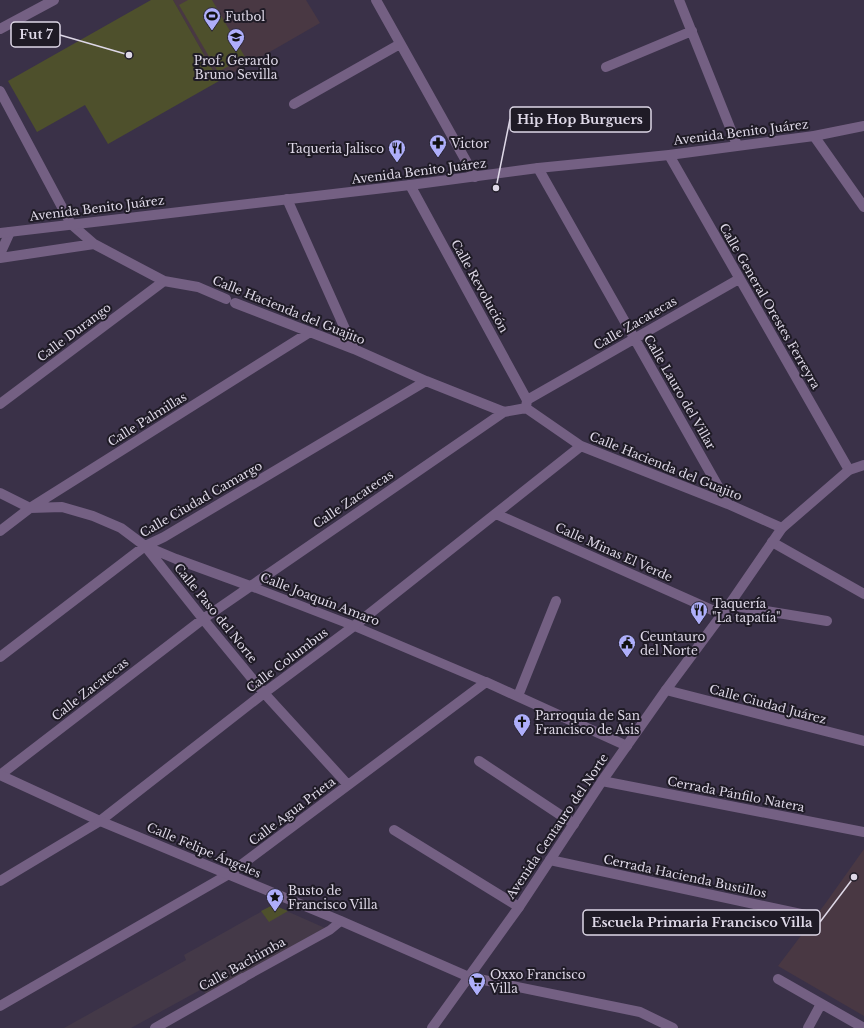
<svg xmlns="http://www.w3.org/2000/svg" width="864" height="1028" font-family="'Libre Baskerville',serif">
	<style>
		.commercial { fill: #443948 }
		.education { fill: #493843 }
		.green { fill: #4e502c }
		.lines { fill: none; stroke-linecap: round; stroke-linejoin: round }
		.pedestrian { stroke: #746083; stroke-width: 9 }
		.minor { stroke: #746083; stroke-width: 10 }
		.tertiary { stroke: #746083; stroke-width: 10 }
		.labels { text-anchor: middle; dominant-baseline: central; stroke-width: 4; stroke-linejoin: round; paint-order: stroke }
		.poi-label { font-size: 12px; fill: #ded8e7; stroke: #1f1b26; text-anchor: start }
		.street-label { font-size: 12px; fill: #ded8e7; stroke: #1f1b26 }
		.leader { fill: none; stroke: #ded8e7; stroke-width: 1.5 }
		.callout-dot { fill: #ded8e7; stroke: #1f1b26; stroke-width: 1.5 }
		.callout { fill: #1f1b26; stroke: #ded8e7; stroke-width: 1.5 }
		.callout-label { font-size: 13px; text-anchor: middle; font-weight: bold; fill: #ded8e7 }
	</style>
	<rect width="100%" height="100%" fill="#3a3148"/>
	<path class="commercial" d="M273,905l52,23 -119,66 -4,-5 -71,39h-67l122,-68 -2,-5z"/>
	<path class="education" d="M173,0h133l14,23 -101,58z
		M864,849v167l-86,-50 47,-62z"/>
	<path class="green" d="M151,0h22l46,81 -111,63 -23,-39 -48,27 -29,-51z
		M188,0h24l33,57 -27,15 -39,-67z
		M273,905l15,6 -19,11 -8,-11z"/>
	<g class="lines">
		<path class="pedestrian" d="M250,586l104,40 132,56
			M243,978l87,-48 11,-9"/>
		<path class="minor" d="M376,0l99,177
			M679,0l58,145
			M0,29l54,-29
			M606,67l86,-36
			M0,91l71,133 23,20 70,37 34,6 28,12
			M294,104l106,-60
			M814,136l50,71
			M669,155l180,315
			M538,168l190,336
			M410,185l117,215
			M287,199l67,150
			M0,254l10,-22
			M0,258l94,-14
			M235,303l119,46 72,32 78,31
			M0,404l164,-123
			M526,408l55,38 147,58 54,24
			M0,493l30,15 32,-1 31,9 28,12 24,18 31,13 74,27
			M496,514l225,100
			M0,531l30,-23 280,-176
			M772,542l92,52
			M145,546l58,73 61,74 84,92
			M729,605l98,16
			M0,657l145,-111 19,-9 262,-156
			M666,690l198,51
			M518,696l38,-95
			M479,761l95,63
			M0,775l203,-156 301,-207 22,-4 1,-8 212,-121
			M602,781l262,51
			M394,830l125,77
			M550,860l265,57
			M0,881l100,-60 164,-128 90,-67 227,-180
			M778,979l86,49
			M0,1006l229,-132 257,-192 141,64
			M155,1028l88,-50
			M808,1028l13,-24"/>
		<path class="tertiary" d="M0,233l410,-48 128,-17 131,-13 145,-19 50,-10
			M0,775l100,46 241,100 128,56 171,35 33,16
			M432,1028l87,-121 83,-126 64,-91 63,-85 53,-77 67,-58 15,-5"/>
	</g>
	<defs>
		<g id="stadium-pin" transform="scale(0.9)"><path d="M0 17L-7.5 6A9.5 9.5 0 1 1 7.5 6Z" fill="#aeaefa" stroke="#1f1b26"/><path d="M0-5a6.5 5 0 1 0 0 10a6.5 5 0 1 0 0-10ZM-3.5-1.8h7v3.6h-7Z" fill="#111"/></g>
		<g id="school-pin" transform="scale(0.9)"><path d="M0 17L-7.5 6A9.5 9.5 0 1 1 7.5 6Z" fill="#aeaefa" stroke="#1f1b26"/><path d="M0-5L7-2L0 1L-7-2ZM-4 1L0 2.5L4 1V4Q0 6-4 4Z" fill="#111"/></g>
		<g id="pharmacy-pin" transform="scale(0.9)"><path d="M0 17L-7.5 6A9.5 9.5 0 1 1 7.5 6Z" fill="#aeaefa" stroke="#1f1b26"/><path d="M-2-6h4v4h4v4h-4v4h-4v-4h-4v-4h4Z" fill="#111"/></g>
		<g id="restaurant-pin" transform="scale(0.9)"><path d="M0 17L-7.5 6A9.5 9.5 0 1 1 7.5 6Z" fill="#aeaefa" stroke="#1f1b26"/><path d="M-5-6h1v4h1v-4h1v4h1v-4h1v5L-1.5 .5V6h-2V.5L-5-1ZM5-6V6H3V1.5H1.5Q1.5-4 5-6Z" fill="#111"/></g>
		<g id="civic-pin" transform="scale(0.9)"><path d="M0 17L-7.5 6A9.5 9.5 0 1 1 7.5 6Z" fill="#aeaefa" stroke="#1f1b26"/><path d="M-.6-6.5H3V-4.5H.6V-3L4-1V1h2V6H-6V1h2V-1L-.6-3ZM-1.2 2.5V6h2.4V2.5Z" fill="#111"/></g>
		<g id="church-pin" transform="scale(0.9)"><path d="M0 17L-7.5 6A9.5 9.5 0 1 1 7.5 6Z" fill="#aeaefa" stroke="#1f1b26"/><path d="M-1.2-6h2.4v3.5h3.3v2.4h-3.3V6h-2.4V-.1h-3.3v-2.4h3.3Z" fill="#111"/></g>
		<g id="sight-pin" transform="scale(0.9)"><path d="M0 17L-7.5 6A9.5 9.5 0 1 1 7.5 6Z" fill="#aeaefa" stroke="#1f1b26"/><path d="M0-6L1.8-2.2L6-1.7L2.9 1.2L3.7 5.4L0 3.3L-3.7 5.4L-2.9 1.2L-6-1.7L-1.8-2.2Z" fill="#111"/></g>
		<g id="supermarket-pin" transform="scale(0.9)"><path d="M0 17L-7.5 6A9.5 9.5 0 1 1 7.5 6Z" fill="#aeaefa" stroke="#1f1b26"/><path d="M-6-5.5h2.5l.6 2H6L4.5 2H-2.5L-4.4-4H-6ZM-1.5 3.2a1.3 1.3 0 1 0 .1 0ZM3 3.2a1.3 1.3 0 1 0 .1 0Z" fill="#111"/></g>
	</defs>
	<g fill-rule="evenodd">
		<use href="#stadium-pin" x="212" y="16"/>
		<use href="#school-pin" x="236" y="37"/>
		<use href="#pharmacy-pin" x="438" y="143"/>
		<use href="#restaurant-pin" x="397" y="148"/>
		<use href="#restaurant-pin" x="699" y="610"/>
		<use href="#civic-pin" x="627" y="643"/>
		<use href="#church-pin" x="522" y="722"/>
		<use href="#sight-pin" x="275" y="897"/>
		<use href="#supermarket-pin" x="477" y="981"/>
	</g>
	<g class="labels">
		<g class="poi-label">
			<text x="225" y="16">Futbol</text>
			<text x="236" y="60" text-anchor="middle">Prof. Gerardo<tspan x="236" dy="14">Bruno Sevilla</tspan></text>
			<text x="451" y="143">Victor</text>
			<text x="384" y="148" text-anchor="end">Taqueria Jalisco</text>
			<text x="712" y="603">Taquería<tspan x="712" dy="14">"La tapatía"</tspan></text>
			<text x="640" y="636">Ceuntauro<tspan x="640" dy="14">del Norte</tspan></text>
			<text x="535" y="715">Parroquia de San<tspan x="535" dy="14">Francisco de Asis</tspan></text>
			<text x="288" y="890">Busto de<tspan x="288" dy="14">Francisco Villa</tspan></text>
			<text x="490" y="974">Oxxo Francisco<tspan x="490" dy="14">Villa</tspan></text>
		</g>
		<g class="street-label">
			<text transform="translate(741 132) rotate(-7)">Avenida Benito Juárez</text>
			<text transform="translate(419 171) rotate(-7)">Avenida Benito Juárez</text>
			<text transform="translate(97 208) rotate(-7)">Avenida Benito Juárez</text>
			<text transform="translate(480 286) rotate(61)">Calle Revolución</text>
			<text transform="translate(770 306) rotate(60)">Calle General Orestes Ferreyra</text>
			<text transform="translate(289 310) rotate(22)">Calle Hacienda del Guajito</text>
			<text transform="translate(635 323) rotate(-30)">Calle Zacatecas</text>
			<text transform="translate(74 332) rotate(-37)">Calle Durango</text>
			<text transform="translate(680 392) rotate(60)">Calle Lauro del Villar</text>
			<text transform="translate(147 419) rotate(-32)">Calle Palmillas</text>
			<text transform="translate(666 466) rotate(22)">Calle Hacienda del Guajito</text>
			<text transform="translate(201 499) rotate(-30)">Calle Ciudad Camargo</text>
			<text transform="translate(353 499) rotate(-34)">Calle Zacatecas</text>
			<text transform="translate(614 552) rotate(24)">Calle Minas El Verde</text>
			<text transform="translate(320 599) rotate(21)">Calle Joaquín Amaro</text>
			<text transform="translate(216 613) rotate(51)">Calle Paso del Norte</text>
			<text transform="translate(287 660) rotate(-37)">Calle Columbus</text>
			<text transform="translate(90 689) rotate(-38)">Calle Zacatecas</text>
			<text transform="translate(768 704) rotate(15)">Calle Ciudad Juárez</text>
			<text transform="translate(736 794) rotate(11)">Cerrada Pánfilo Natera</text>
			<text transform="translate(292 811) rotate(-37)">Calle Agua Prieta</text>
			<text transform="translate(557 826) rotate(-56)">Avenida Centauro del Norte</text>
			<text transform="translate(204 850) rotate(23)">Calle Felipe Ángeles</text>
			<text transform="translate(685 876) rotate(12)">Cerrada Hacienda Bustillos</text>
			<text transform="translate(242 964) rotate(-29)">Calle Bachimba</text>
		</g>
	</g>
	<path class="leader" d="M129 55L60 35M496 188L510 119M854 877L820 922"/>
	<g class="callout-dot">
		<circle cx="129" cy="55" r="4"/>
		<circle cx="496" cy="188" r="4"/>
		<circle cx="854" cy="877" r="4"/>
	</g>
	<g class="callout">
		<rect x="11" y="22" width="49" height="25" rx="4"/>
		<rect x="510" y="107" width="141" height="25" rx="4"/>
		<rect x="583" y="910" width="237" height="25" rx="4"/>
	</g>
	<g class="callout-label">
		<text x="36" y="39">Fut 7</text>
		<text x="580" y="124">Hip Hop Burguers</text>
		<text x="702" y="927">Escuela Primaria Francisco Villa</text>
	</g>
</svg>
